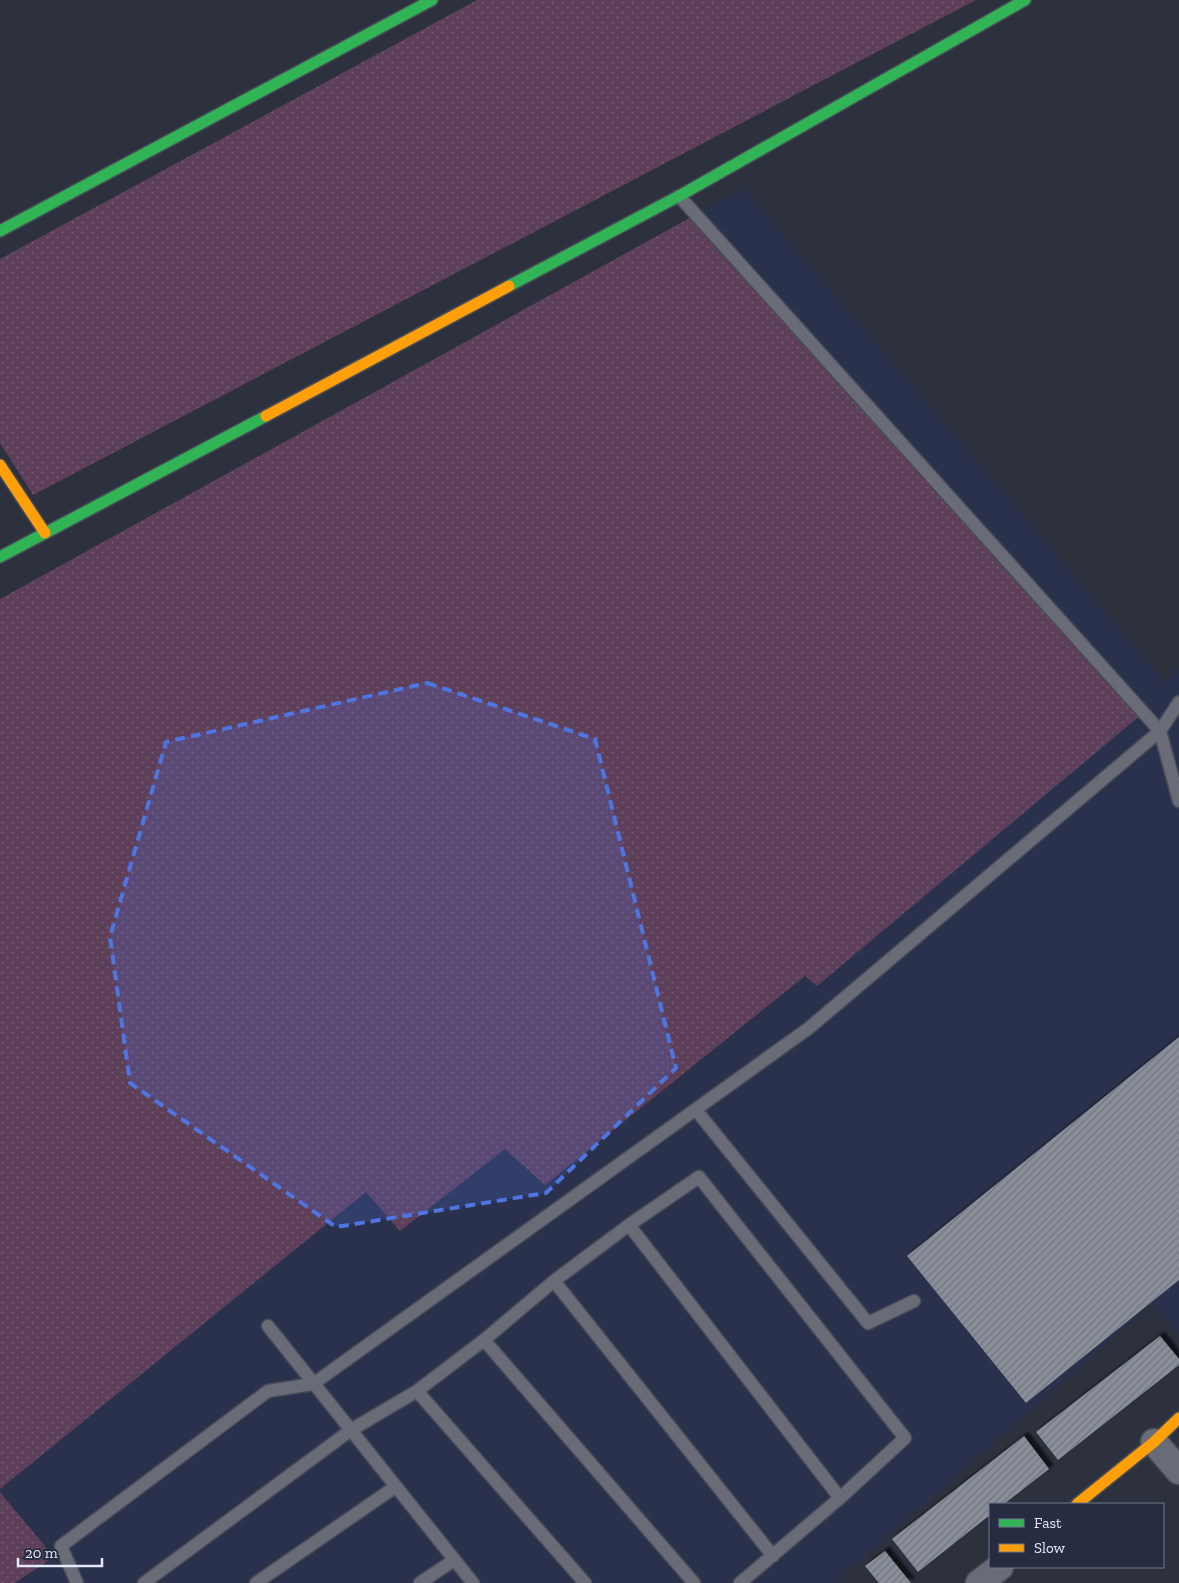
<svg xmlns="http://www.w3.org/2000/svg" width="1179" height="1583" font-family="'Zilla Slab',serif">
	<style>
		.built { fill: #2a314c }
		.grass { fill: url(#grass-dots) }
		.building { fill: url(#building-hatch); filter: url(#shadow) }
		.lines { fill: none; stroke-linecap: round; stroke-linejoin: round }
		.lane-casing { stroke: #484c57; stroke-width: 15 }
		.street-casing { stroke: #484c57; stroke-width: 29 }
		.fast-casing { stroke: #484c57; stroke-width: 14 }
		.slow-casing { stroke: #484c57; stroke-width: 14 }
		.lane { stroke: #696c77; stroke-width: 12 }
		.street { stroke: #696c77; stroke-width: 26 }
		.fast { stroke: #30b455; stroke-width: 11 }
		.slow { stroke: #ff9f0a; stroke-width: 11 }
		.marked { fill: #4f75e0; fill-opacity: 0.2; stroke: #4f75e0; stroke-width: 4; stroke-dasharray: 10 6; stroke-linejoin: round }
	</style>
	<defs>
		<pattern id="grass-dots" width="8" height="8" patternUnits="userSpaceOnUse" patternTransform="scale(1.25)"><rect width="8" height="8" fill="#5d3f5a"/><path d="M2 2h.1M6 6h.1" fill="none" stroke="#745b73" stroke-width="1.8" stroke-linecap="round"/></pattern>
		<pattern id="building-hatch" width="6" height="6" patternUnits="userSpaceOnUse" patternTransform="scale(1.25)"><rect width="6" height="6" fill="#898f99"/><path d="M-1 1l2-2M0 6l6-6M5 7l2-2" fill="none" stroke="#71757e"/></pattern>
		<filter id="shadow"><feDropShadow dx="4.5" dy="-4.5" stdDeviation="1" flood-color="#0009"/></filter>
	</defs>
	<rect width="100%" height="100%" fill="#2d303d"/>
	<path class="built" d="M744,189l423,496 12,-17v666l-26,-31 -319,280h-819l39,-27 -54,-64v-3l366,-298 34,40 105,-83 40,37 261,-209 11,10 -122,-771z"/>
	<path class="grass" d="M477,0h499l-943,495 -33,-52v-184z
		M695,215l447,499 -325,272 -12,-10 -260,209 -40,-36 -105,82 -34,-39 -366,297v-890z
		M0,1492l54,65 -39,26h-15z"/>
	<path class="building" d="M1179,1037v243l-153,123 -119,-147z
		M1160,1336l19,23v6l-121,95 -22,-28z
		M1024,1436l25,33 -45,35h-14v11l-72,57 -26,-33z
		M885,1551l26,32h-32l-14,-17z"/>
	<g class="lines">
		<g class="lane-casing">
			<path id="lane" d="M679,196l481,535 19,70
				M696,1110l172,213 46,-22
				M629,1225l211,273
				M554,1281l219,275
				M268,1326l205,257
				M484,1340l210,243
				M417,1391l168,192
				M77,1583l-16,-37 207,-155 45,-7 496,-356 351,-297 19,-29
				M144,1583l207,-153 66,-39 67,-51 70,-59 75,-56 70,-48 206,261 -65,60 -100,85
				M256,1583l139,-96
				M420,1583l34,-23"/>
		</g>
		<g class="street-casing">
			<path id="street" d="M1154,1442l25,29
				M979,1583l21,-16"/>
		</g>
		<g class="fast-casing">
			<path id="fast" d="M0,231l432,-231
				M509,286l170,-90 346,-196
				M0,557l266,-141"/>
		</g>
		<g class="slow-casing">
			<path id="slow" d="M266,416l243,-130
				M0,465l45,68
				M1077,1504l77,-62 25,-24"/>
		</g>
		<use href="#lane" class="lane"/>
		<use href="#street" class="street"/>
		<use href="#fast" class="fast"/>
		<use href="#slow" class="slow"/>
	</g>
	<path class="marked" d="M427,683l168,56 81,329 -130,125 -210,34 -206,-144 -20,-146 56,-195z"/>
	<rect x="989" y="1503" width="175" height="65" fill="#272c43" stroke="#73788c"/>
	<rect x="999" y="1519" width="25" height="8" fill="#30b455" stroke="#73788c"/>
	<text x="1034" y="1528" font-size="15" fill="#e6ebfa">Fast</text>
	<rect x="999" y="1544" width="25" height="8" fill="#ff9f0a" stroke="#73788c"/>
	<text x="1034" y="1553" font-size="15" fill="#e6ebfa">Slow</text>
	<path d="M18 1558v8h84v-8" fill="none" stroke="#e6ebfa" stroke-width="2.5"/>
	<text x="25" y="1558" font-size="15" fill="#e6ebfa" stroke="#272c43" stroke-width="4" paint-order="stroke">20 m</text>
</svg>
